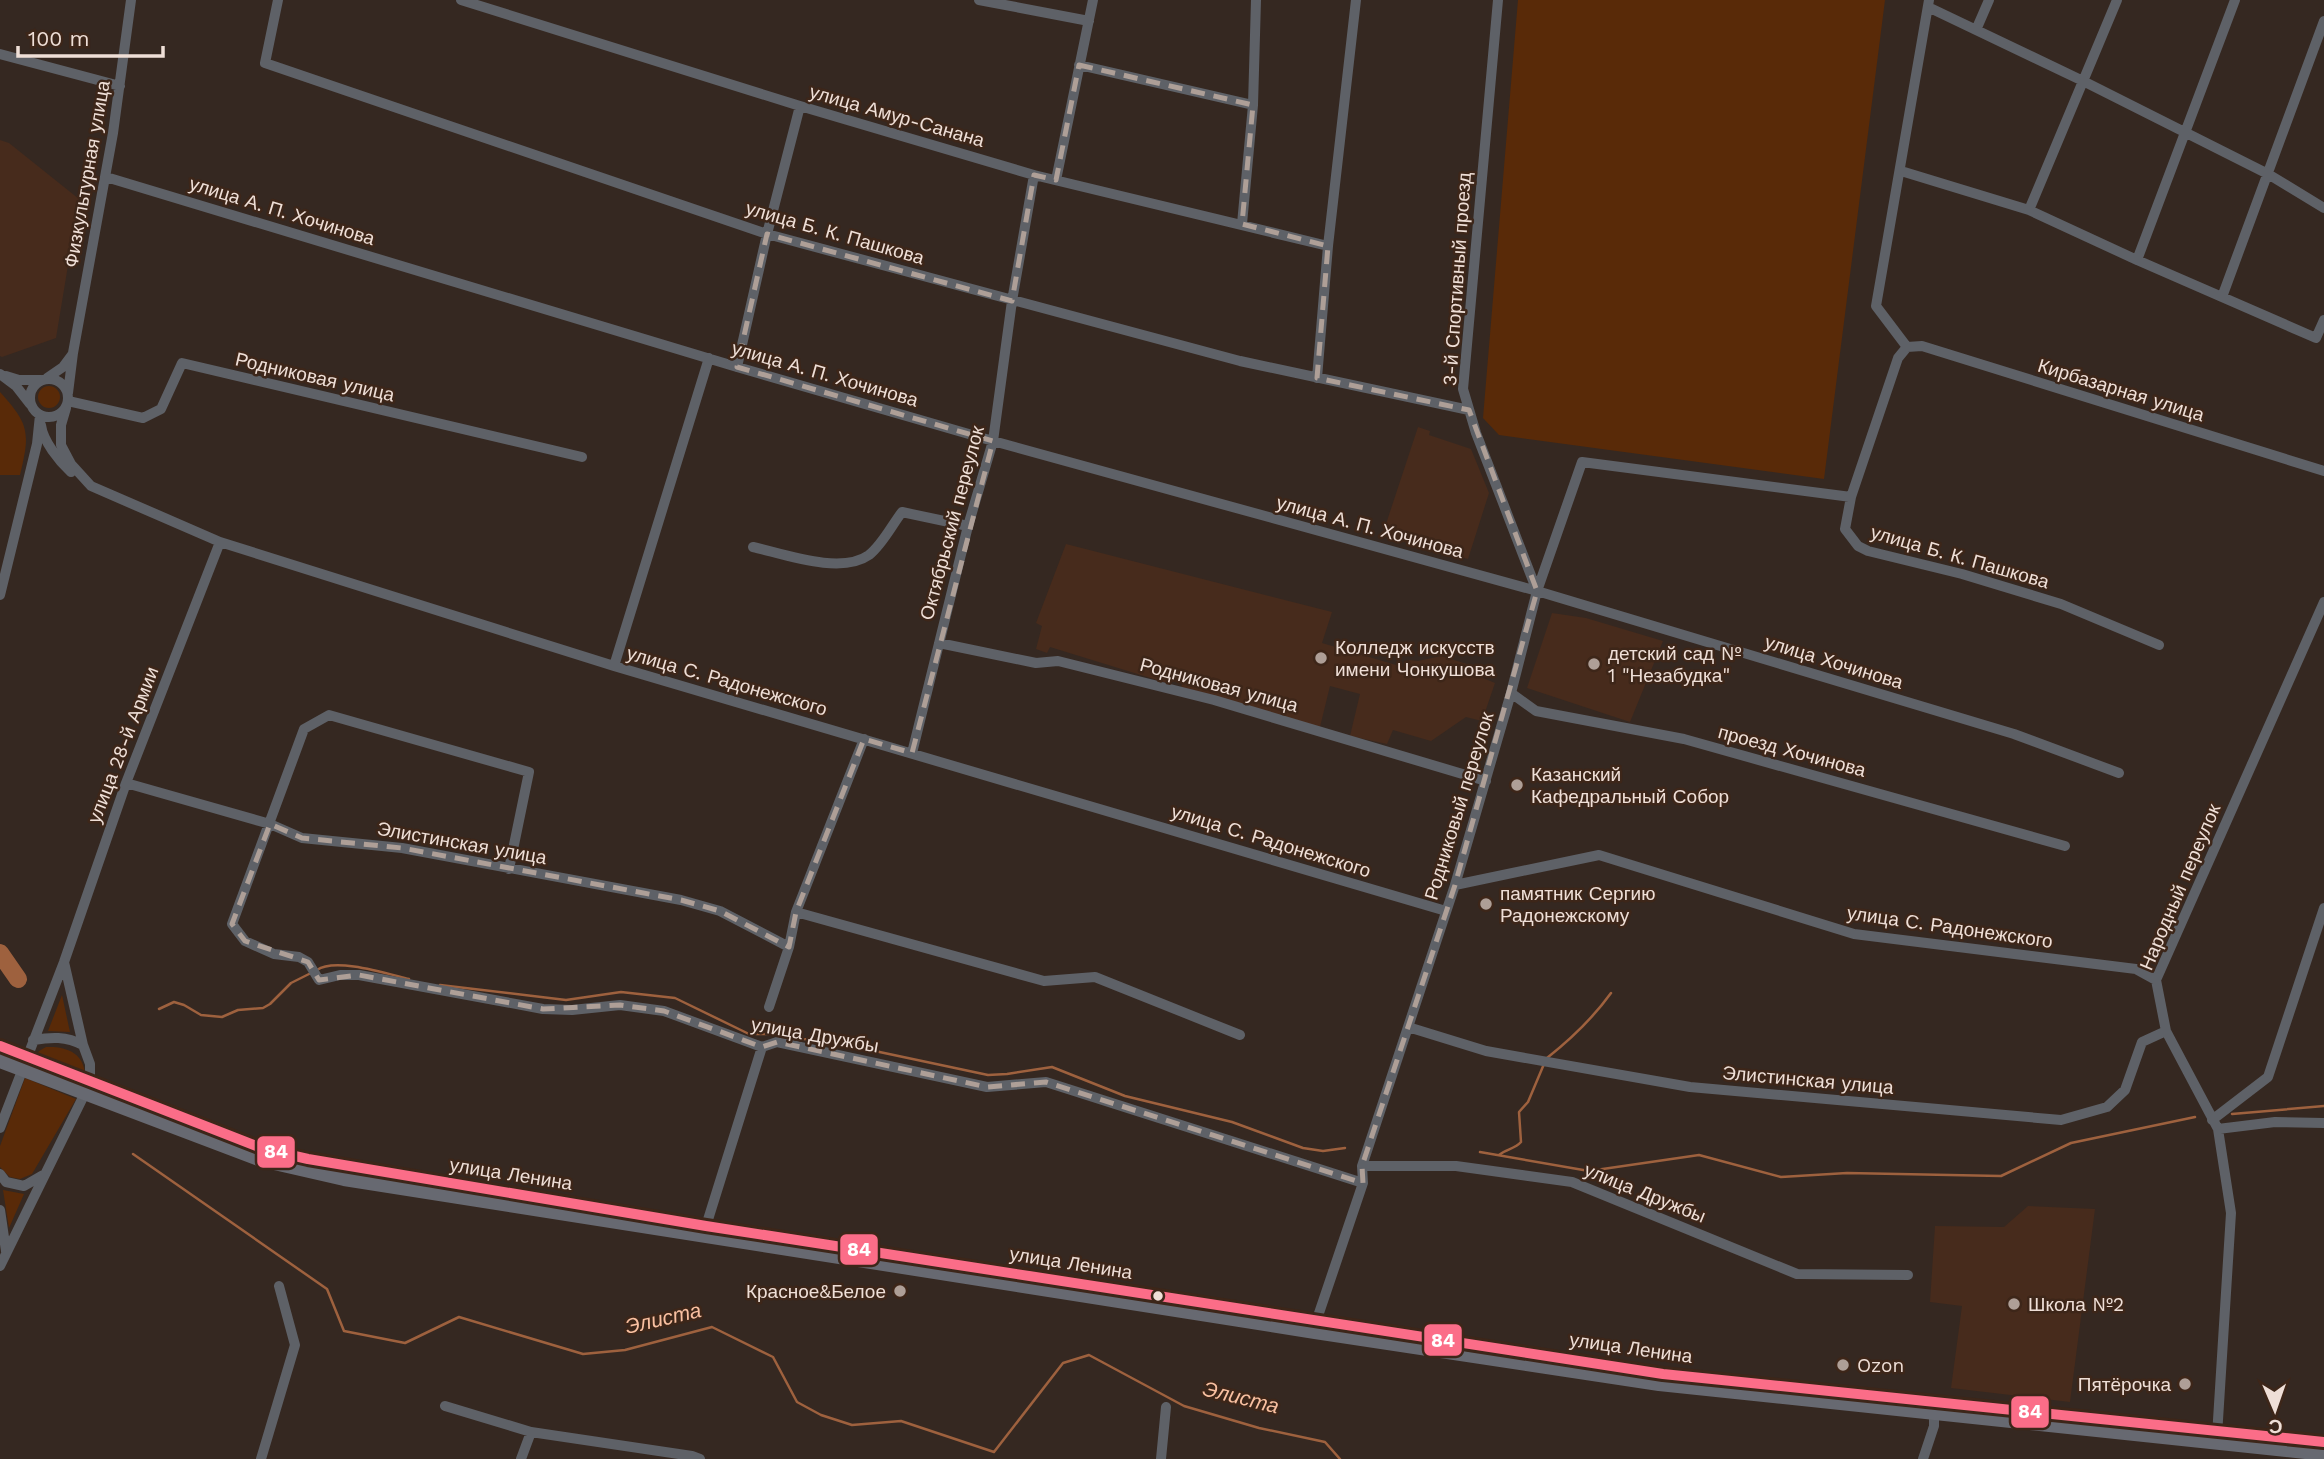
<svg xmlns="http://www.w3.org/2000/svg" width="2324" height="1459" font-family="'Work Sans',sans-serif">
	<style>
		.built { fill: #472b1c }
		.green { fill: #592a08 }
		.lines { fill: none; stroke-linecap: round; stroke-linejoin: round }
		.stream { stroke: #9e613e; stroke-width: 2.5 }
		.river { stroke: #9e613e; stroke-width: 18 }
		.minor { stroke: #5e6167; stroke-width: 10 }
		.major { stroke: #676971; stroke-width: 14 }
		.bus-1-casing { stroke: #3d2619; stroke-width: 16 }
		.bus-1 { stroke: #fb6d88; stroke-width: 10 }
		.marked { fill: none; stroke: #ae9f97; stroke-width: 5; stroke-dasharray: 14 9; stroke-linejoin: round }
		.poi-dot { fill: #ae9f97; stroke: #3d2619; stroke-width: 2.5 }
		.bus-dot { fill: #efdfd7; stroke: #3d2619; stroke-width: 2.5 }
		.labels { text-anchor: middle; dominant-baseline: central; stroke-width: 5; stroke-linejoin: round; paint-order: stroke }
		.street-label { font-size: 19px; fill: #efdfd7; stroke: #3d2619 }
		.poi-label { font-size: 19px; fill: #efdfd7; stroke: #3d2619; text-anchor: start }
		.water-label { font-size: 21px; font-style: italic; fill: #f9c0a1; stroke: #3d2619 }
		.line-badge { stroke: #3d2619; stroke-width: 2.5 }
		.badge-label { font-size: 19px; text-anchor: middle; font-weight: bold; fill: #fff }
	</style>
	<rect width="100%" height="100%" fill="#352821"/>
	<path class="built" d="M0,140l9,3 70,56 -23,139 -54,19 -2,-1z
		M1418,427l12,4 -1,4 42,14 18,44 -21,66 -86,-23z
		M1066,544l266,68 -10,31 84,25 3,-8 9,1 23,-5 26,8 11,12 17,7 -13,38 -16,-4 -35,24 -38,-11 -6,14 -37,-8 10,-42 -30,-8 -10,41 -139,-39 2,-7 -10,-3 -3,6 -120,-37 -3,6 -11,-4 6,-23 -6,-3z
		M1552,613l34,5 77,23 -33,81 -103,-34z
		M2028,1206l67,3 -25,193 -119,-14 11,-82 -32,-4 5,-76 69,1z"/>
	<path class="green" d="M1518,0h367l-61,479 -325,-44 -16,-17z
		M38 397a11 11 0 1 1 22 0a11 11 0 1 1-22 0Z
		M0,392c30,33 30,41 20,83h-20z
		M62,995l8,37 -22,-1z
		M46,1047c20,-1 39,6 39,29l-49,-20 3,-5z
		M25,1078l51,21 -44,75 -12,5 -10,-2 -10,-10v-21z
		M3,1190l21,4 -15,34z"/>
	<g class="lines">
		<path class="stream" d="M317,970c18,-13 71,4 92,9
			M440,985l126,15 55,-8 54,6 74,36h31l23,5 20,1 165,35 19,-1 45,-7 73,29 107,26 71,26 20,3 22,-3
			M159,1009l15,-7 10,3 17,10 21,2 16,-7 25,-2 7,-4 21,-21 20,-10
			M1547,1058c24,-19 46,-40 64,-65
			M2232,1114l92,-8
			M1480,1152l109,19 110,-16 82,22 66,-4 154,3 70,-33 124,-26
			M133,1154l194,135 17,42 61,12 54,-26 124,37 42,-4 87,-23 61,30 24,45 24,13 31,10 49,-4 93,31 69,-89 26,-8 95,51 75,22 66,14 15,17
			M1499,1155c7,-6 16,-6 22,-13l-2,-30 9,-10 16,-38"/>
		<path class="river" d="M0,953l18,26"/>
		<path class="minor" d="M278,0l-13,63 502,171 473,127 229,49
			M461,0l339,106 234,69 294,71
			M979,0l110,21
			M1498,0l-35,389 13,44 61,158
			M1928,7l155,74 185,93 56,34
			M1976,30l13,-30
			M0,54l120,32
			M1079,65l174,40
			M1901,171l128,39 108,50 179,78 8,-18
			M106,177l631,190 256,74 544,150 477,143 105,39
			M1056,180l37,-180
			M2029,210l88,-210
			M1242,224l11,-119 3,-105
			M2137,260l98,-260
			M2222,297l102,-276
			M1907,347l-9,11 -47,139 -6,32 13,17 10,5 94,23 99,30 98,41
			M1907,347l15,-1 402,125
			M1907,347l-31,-41 53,-306
			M737,367l30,-133 33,-128
			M0,374l16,12 14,18
			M6,376l13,4h22
			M47,378l16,-11 9,-12
			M1317,378l11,-132 28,-246
			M30 398a19 19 0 1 1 38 0a19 19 0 1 1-38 0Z
			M68,393l5,-40 40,-220 18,-133
			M68,401l75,17 18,-9 21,-46 400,94
			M66,408l-5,17v20l10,19 20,22 129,56 394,124 832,245
			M41,425c2,16 18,36 30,47
			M753,547c31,7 88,28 116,8 13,-10 23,-30 33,-43l66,14
			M0,595l37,-151 3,-29
			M939,643l97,20 22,-2 156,39 272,81
			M614,666l95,-308
			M1511,693l25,18 148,28 381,107
			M912,753l56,-227 25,-85 19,-140 22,-126
			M126,783l144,41 32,14 100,10 279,52 39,11 69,36
			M509,869l20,-97 -200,-57 -25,14 -72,195 13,17 29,13 25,3 9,5 11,18 21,-5h19l184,34 29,1 48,-5 44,6 98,36 15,-5 210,45 59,-5 317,101
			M1455,885l144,-30 255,79 282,35 20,11
			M796,912l248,69 51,-4 145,58
			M769,1007l20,-60 7,-35 68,-173
			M1408,1027l78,24 204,36 371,33 46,-13 18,-17 17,-48 24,-11
			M33,1040c18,-3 33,-4 50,5
			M2212,1120l56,-43 56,-169
			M0,1128l64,-166 62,-179 94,-241
			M2218,1129l57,-7 49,1
			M1362,1166h94l116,16 225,92 111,1
			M0,1174l6,8 18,4 19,-11
			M0,1210l6,41
			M706,1226l56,-179
			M0,1266l90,-183v-19l-7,-19 -19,-83
			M1317,1319l46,-136 -1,-17 93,-281 56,-192 26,-102 45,-129 269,35
			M445,1406l86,26 161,24 8,3
			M2217,1436l14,-223 -13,-84 -52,-98 -10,-51 168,-378
			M261,1459l34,-114 -16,-59
			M521,1459l10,-27
			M1161,1459l5,-52
			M1923,1459l11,-33v-18"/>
		<path class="major" d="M0,1046l264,103 44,10 398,67 957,148 661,68
			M0,1061l261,99 83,19 971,153 344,52 665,70"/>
		<g class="bus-1-casing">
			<path id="bus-1" d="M0,1046l264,103 44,10 398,67 957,148 661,68"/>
		</g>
		<use href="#bus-1" class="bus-1"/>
	</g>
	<path class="marked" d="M1079,65l174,40 -11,119 86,22 -11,132 152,32 68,181 -82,294 -93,281 1,17 -317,-101 -59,5 -210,-45 -15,5 -98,-36 -44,-6 -77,4 -184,-34 -40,5 -11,-18 -63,-21 -13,-17 38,-100 32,14 100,10 279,52 39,11 69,36 7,-35 68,-173 48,14 81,-312 -256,-74 30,-133 245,67 22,-126 22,5z"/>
	<g class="poi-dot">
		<circle cx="1321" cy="658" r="7"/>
		<circle cx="1594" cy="664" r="7"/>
		<circle cx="1517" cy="785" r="7"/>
		<circle cx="1486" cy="904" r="7"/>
		<circle cx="900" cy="1291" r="7"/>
		<circle cx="2014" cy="1304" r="7"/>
		<circle cx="1843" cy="1365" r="7"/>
		<circle cx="2185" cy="1384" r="7"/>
	</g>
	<circle class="bus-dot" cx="1158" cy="1296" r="6"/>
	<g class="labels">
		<g class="street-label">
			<text transform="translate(897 116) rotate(16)">улица Амур-Санана</text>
			<text transform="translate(87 174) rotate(-80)">Физкультурная улица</text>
			<text transform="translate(282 211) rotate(17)">улица А. П. Хочинова</text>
			<text transform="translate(835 233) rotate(16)">улица Б. К. Пашкова</text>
			<text transform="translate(1457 279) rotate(-86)">3-й Спортивный проезд</text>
			<text transform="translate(825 374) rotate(16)">улица А. П. Хочинова</text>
			<text transform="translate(315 377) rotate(13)">Родниковая улица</text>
			<text transform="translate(2121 390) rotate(17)">Кирбазарная улица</text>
			<text transform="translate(952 523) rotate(-75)">Октябрьский переулок</text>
			<text transform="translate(1370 527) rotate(15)">улица А. П. Хочинова</text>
			<text transform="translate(1960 557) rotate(16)">улица Б. К. Пашкова</text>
			<text transform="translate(1834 662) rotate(17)">улица Хочинова</text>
			<text transform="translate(727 681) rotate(16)">улица С. Радонежского</text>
			<text transform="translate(1219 685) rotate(15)">Родниковая улица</text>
			<text transform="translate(123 745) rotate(-69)">улица 28-й Армии</text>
			<text transform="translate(1792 751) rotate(15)">проезд Хочинова</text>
			<text transform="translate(1459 806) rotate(-73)">Родниковый переулок</text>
			<text transform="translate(1271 841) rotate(17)">улица С. Радонежского</text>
			<text transform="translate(462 843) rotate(10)">Элистинская улица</text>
			<text transform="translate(2180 887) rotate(-67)">Народный переулок</text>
			<text transform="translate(1950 927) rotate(8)">улица С. Радонежского</text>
			<text transform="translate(815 1035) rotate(10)">улица Дружбы</text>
			<text transform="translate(1808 1080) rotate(5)">Элистинская улица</text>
			<text transform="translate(511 1174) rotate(9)">улица Ленина</text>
			<text transform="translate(1645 1193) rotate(22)">улица Дружбы</text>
			<text transform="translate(1071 1263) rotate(9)">улица Ленина</text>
			<text transform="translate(1631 1348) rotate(8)">улица Ленина</text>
		</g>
		<g class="poi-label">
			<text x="1335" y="647">Колледж искусств<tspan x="1335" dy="22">имени Чонкушова</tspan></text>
			<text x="1608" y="653">детский сад №<tspan x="1608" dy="22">1 "Незабудка"</tspan></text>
			<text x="1531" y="774">Казанский<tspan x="1531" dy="22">Кафедральный Собор</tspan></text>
			<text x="1500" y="893">памятник Сергию<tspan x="1500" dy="22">Радонежскому</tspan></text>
			<text x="886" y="1291" text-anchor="end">Красное&amp;Белое</text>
			<text x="2028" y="1304">Школа №2</text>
			<text x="1857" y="1365">Ozon</text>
			<text x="2171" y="1384" text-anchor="end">Пятёрочка</text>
		</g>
		<g class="water-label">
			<text transform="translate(663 1318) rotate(-13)">Элиста</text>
			<text transform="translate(1241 1397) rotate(14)">Элиста</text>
		</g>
	</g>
	<g class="line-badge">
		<rect x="256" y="1135" width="40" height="34" rx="7" fill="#fb6d88"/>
		<rect x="839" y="1233" width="40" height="33" rx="7" fill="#fb6d88"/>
		<rect x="1423" y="1323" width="40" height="34" rx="7" fill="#fb6d88"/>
		<rect x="2010" y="1395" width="40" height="34" rx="7" fill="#fb6d88"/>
	</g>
	<g class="badge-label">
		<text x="276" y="1158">84</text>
		<text x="859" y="1256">84</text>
		<text x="1443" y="1347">84</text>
		<text x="2030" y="1418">84</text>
	</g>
	<g transform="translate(2275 1410) rotate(178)" stroke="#3d2619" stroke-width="5" paint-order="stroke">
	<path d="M0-5L12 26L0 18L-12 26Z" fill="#efdfd7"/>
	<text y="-10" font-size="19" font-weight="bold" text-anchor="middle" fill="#efdfd7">С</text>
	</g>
	<path d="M18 46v10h145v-10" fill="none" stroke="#efdfd7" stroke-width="3.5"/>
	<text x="28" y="46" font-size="21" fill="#efdfd7" stroke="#3d2619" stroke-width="5" paint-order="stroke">100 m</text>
</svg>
